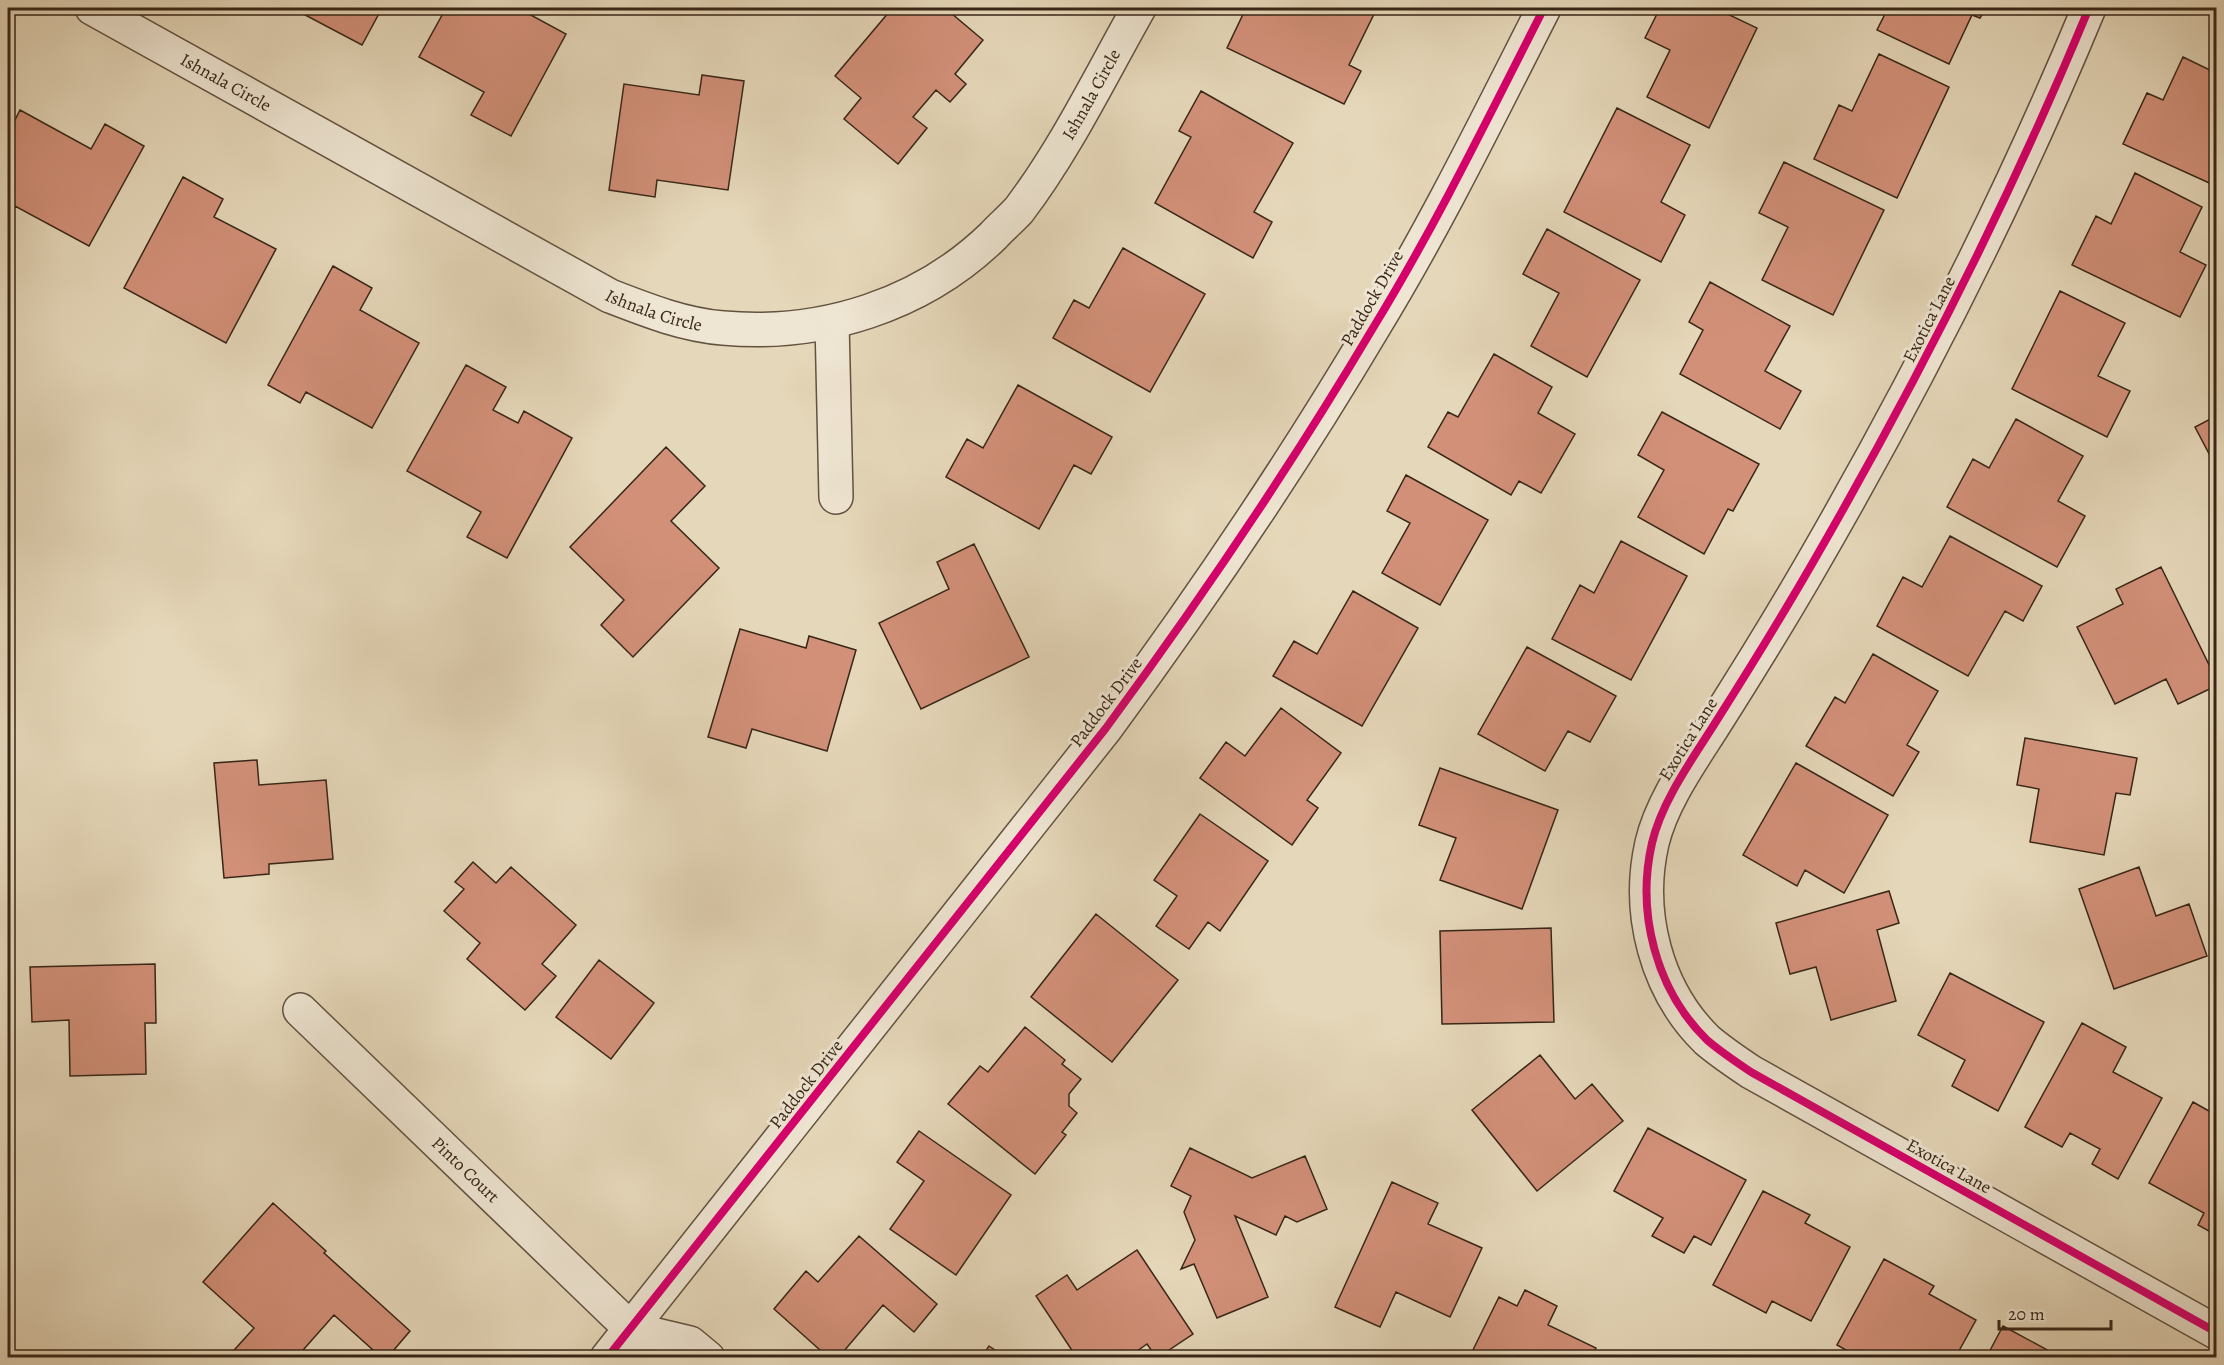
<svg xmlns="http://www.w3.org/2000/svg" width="2224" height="1365" font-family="Alegreya,serif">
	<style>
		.building { fill: #d29079; stroke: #382617; stroke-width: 1.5 }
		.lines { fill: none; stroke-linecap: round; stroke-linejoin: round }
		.minor-casing { stroke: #635240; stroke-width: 36 }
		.tertiary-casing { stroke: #635240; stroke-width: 36 }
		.minor { stroke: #eee5d2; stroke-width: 33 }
		.tertiary { stroke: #eee5d2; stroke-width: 33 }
		.cycleway-casing { stroke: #eee5d2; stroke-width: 11 }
		.cycleway { stroke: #d6006c; stroke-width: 8 }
		.labels { text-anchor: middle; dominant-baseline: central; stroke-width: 6; stroke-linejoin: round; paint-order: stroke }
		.street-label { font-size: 18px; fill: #382617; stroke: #eee5d2 }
	</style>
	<rect width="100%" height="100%" fill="#e5d7b9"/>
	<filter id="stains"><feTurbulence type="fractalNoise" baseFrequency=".00333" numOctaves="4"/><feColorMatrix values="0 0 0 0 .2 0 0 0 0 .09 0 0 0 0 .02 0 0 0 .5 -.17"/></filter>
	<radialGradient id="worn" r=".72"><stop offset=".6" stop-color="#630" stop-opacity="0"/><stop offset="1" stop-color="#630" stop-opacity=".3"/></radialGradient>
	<path class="building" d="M292,8h90l-20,37z
		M446,8h72l48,26 -55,102 -40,-21 13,-23 -65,-35z
		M884,8h61l38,32 -28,34 11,10 -16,18 -14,-12 -23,27 14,11 -29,36 -54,-45 17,-21 -26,-22 54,-64z
		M1246,8h8l12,5 2,-5h109l-28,57 12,6 -17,33 -117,-56z
		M1660,8h55l42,20 -48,100 -62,-31 23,-47 -25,-12z
		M1888,8h98l-6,10 -8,-3 -23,49 -72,-34z
		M1879,54l70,33 -52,111 -83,-39 25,-54 13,6z
		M2183,57l33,16v113l-93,-42 24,-51 16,7z
		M702,75l42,6 -16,109 -71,-10 -2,17 -46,-7 15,-106 75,11z
		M1201,91l92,52 -39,69 18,10 -19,36 -98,-55 36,-66 -12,-6z
		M1617,108l73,37 -29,57 24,13 -24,47 -97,-50z
		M20,110l71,39 14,-25 39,22 -55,100 -74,-40 -7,14v-86z
		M1784,162l100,48 -51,105 -71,-35 26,-53 -29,-14z
		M2135,173l67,34 -22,45 26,13 -26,52 -108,-52 24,-49 15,8z
		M183,177l40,22 -9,18 62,32 -50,94 -102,-55z
		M1547,229l93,51 -53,97 -56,-31 28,-53 -36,-19z
		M1123,248l82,46 -55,98 -97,-54 21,-38 15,8z
		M333,266l39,22 -12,22 59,33 -47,85 -66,-36 -6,11 -32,-18z
		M1710,282l80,44 -25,45 36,20 -21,38 -100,-55 23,-44 -14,-8z
		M2060,291l65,32 -27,53 32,15 -23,46 -95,-48z
		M1494,354l58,33 -14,26 37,21 -34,59 -22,-12 -8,14 -83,-48 20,-35 10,5z
		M466,365l40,22 -13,23 25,13 6,-12 48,27 -65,120 -40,-21 14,-25 -74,-41z
		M1018,385l94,52 -21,37 -17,-9 -35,64 -93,-52 21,-38 16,9z
		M1662,412l97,52 -26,47 -5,-2 -24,45 -66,-37 26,-47 -26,-15z
		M2216,416v51l-21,-40z
		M2016,419l67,37 -25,45 27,15 -28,51 -110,-60 26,-48 16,9z
		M666,447l39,39 -34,35 48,47 -86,89 -32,-32 23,-25 -54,-53z
		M1406,475l82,45 -48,85 -58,-32 28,-50 -23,-12z
		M1950,536l92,50 -19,35 -18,-10 -37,65 -91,-50 26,-49 19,10z
		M1621,541l66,35 -56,104 -79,-41 28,-54 14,8z
		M974,544l55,113 -108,52 -42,-86 70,-34 -12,-27z
		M2161,567l55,112v7l-38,18 -12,-25 -51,25 -38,-77 46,-23 -7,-15z
		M1353,591l65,37 -56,98 -89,-50 21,-35 23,13z
		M740,629l66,19 3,-12 47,14 -29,101 -75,-22 -6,19 -38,-11z
		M1527,647l89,49 -26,46 -22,-11 -23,40 -67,-37z
		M1873,654l65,37 -31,54 12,7 -26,44 -87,-50 29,-49 10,6z
		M1281,708l60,45 -34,47 11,8 -26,37 -92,-67 26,-36 19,14z
		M2025,738l112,20 -7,37 -14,-2 -12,62 -74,-13 9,-53 -22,-4z
		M257,760l2,25 67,-5 7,79 -64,5v10l-45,4 -10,-115z
		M1796,763l92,52 -44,78 -39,-23 -8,16 -54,-31z
		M1440,768l118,42 -36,99 -82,-29 16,-42 -37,-13z
		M1200,814l68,47 -48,70 -12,-9 -19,27 -33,-23 21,-30 -23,-16z
		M473,862l23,21 15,-16 65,58 -34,39 14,12 -31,34 -58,-51 13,-16 -36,-32 20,-22 -9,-7z
		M2139,867l17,49 33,-12 18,52 -93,33 -35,-100z
		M1889,891l10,32 -22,7 19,71 -65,19 -15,-53 -26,7 -14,-51z
		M1096,914l82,66 -66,82 -81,-65z
		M1551,928l3,94 -112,2 -2,-93z
		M599,960l55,43 -43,56 -55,-42z
		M155,964l1,59h-11l1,51 -76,2 -1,-56 -37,2 -2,-55z
		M1950,973l94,49 -46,89 -46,-25 13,-26 -47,-25z
		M2082,1023l44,24 -13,25 49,26 -44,81 -26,-15 8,-15 -30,-16 -8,14 -37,-20z
		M1025,1027l40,33 -3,4 19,15 -12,15v12l8,7 -15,19 4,3 -31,39 -87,-70 32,-38 8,6z
		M1540,1055l35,44 17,-15 31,37 -86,70 -65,-81z
		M2193,1102l23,13v120l-18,-10 6,-12 -55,-30z
		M1648,1128l98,52 -35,65 -17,-9 -10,17 -32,-17 11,-18 -49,-27z
		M919,1131l92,64 -55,80 -66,-46 34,-48 -27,-19z
		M1190,1148l62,30 53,-22 22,53 -30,13 -12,-6 -9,19 -41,-19 33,81 -51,21 -23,-54 -13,5 14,-29 -11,-28 7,-16 -20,-10z
		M1392,1182l46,21 -10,21 54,24 -32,69 -54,-25 -16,35 -45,-20z
		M1763,1191l47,24 -5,8 45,24 -39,74 -39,-20 -6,12 -53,-28z
		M273,1203l53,48 -2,2 86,78 -23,27h-5l-48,-43 -38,43h-69l27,-30 -51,-46z
		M859,1236l78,68 -23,28 -31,-27 -45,53h-9l-55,-49 32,-38 12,11z
		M1137,1250l56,84 -36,24 -10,-14 -20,14h-50l-41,-62 31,-21 10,15z
		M1884,1259l50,27 -5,8 47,26 -21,38h-95l-23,-13z
		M1525,1290l32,16 -9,19 48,23 -5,10h-122l30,-61 18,9z
		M2003,1326l50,27 -2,5h-65z
		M989,1346l18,12h-26z"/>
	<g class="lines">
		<g class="minor-casing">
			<g id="minor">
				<path id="s1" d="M92,8l518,288c36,14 74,29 113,32 99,9 199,-23 270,-92 8,-9 18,-17 26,-26 47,-62 82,-135 120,-202"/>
				<path d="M2089,8c-79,191 -173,376 -277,556 -30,52 -62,104 -95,156 -23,37 -55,80 -65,123 -16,70 4,147 55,197 14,12 29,22 44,32l465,260"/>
				<path d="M832,322l4,175"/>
				<path id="s2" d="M300,1010l331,319 12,29"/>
				<path d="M631,1329l59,14 18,15"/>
			</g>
		</g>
		<g class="tertiary-casing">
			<path id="tertiary" d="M607,1358l499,-630c95,-129 185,-262 267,-400 63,-103 116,-212 171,-320"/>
		</g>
		<use href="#minor" class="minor"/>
		<use href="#tertiary" class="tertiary"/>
		<g class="cycleway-casing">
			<path id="cycleway" d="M2089,8c-79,191 -173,376 -277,556 -30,52 -62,104 -95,156 -23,37 -55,80 -65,123 -16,70 4,147 55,197 14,12 29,22 44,32l465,260
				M607,1358l499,-630c95,-129 185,-262 267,-400 63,-103 116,-212 171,-320"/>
		</g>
		<use href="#cycleway" class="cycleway"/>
	</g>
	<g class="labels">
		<g class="street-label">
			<text stroke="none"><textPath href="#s1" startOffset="153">Ishnala Circle</textPath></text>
			<text stroke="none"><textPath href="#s1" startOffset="1178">Ishnala Circle</textPath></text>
			<text transform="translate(1372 298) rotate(-60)">Paddock Drive</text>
			<text stroke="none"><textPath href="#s1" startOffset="639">Ishnala Circle</textPath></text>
			<text transform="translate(1929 319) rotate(-63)">Exotica Lane</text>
			<text transform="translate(1106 702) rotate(-53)">Paddock Drive</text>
			<text transform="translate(1688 739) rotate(-58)">Exotica Lane</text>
			<text transform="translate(806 1084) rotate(-52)">Paddock Drive</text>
			<text transform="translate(1949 1166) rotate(29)">Exotica Lane</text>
			<text stroke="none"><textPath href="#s2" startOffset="230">Pinto Court</textPath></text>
		</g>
	</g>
	<rect width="2224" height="1365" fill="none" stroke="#e5d7b9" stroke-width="30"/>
	<rect x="9" y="9" width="2206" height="1347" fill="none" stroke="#382617" stroke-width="3"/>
	<rect x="15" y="15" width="2194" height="1335" fill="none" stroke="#382617" stroke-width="1.5"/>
	<path d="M1999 1320v9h112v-9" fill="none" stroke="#382617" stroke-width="3"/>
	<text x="2008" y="1320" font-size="18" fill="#382617" stroke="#eee5d2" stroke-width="4.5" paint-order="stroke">20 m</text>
	<rect width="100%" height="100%" filter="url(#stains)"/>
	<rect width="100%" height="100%" fill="url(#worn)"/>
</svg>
